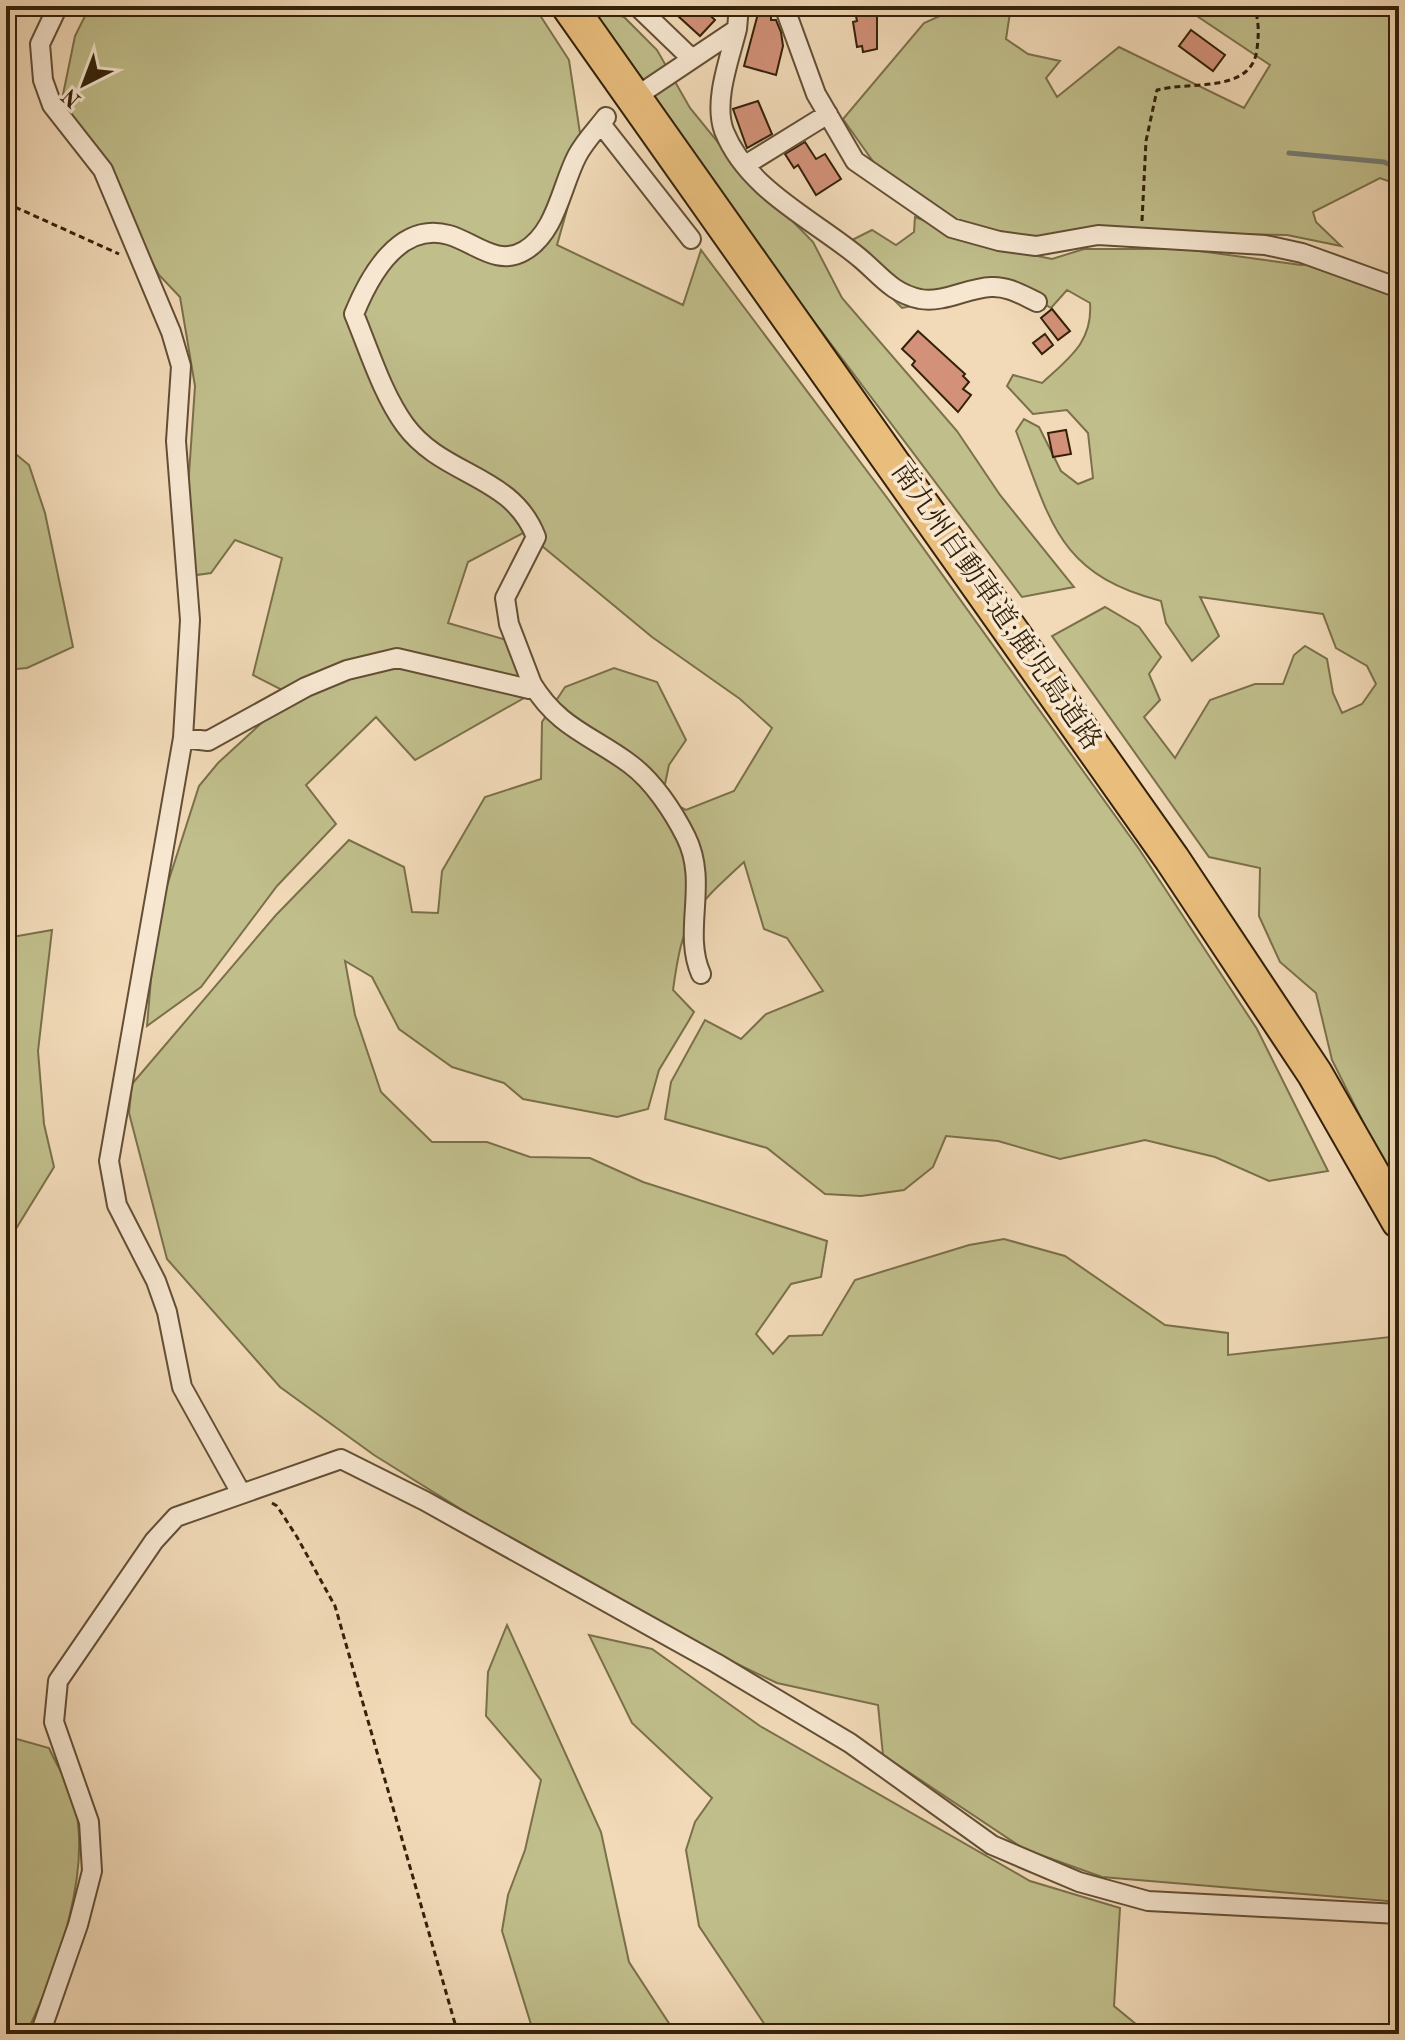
<svg xmlns="http://www.w3.org/2000/svg" width="1405" height="2040" font-family="'Old Standard TT','Noto Serif JP',serif">
	<style>
		.green { fill: #c0be8b; stroke: #7a704a; stroke-width: 2 }
		.lines { fill: none; stroke-linecap: round; stroke-linejoin: round }
		.stream { stroke: #747c73; stroke-width: 5 }
		.building { fill: #d29178; stroke: #332109; stroke-width: 2 }
		.minor-casing { stroke: #634f35; stroke-width: 22 }
		.motorway-casing { stroke: #332109; stroke-width: 38 }
		.path { stroke: #332109; stroke-width: 3; stroke-dasharray: 6 4; stroke-linecap: butt }
		.minor { stroke: #f7e7d1; stroke-width: 18 }
		.motorway { stroke: #e9bd7c; stroke-width: 34 }
		.labels { text-anchor: middle; dominant-baseline: central; stroke-width: 7; stroke-linejoin: round; paint-order: stroke }
		.street-label { font-size: 28px; fill: #332109; stroke: #f7e7d1 }
	</style>
	<rect width="100%" height="100%" fill="#f2dab8"/>
	<filter id="stains"><feTurbulence type="fractalNoise" baseFrequency=".0025" numOctaves="4"/><feColorMatrix values="0 0 0 0 .2 0 0 0 0 .09 0 0 0 0 .02 0 0 0 .5 -.17"/></filter>
	<radialGradient id="worn" r=".72"><stop offset=".6" stop-color="#630" stop-opacity="0"/><stop offset="1" stop-color="#630" stop-opacity=".3"/></radialGradient>
	<path class="green" d="M90,6h444l35,54 14,93 -26,92 126,60 18,-55 187,249 251,350 118,180 71,142 -59,10 -54,-24 -70,-17 -85,19 -62,-18 -52,-5 -13,31 -29,23 -43,6 -36,-2 -58,-46 -102,-29 6,-37 34,-62 36,19 25,-25 57,-23 -36,-53 -23,-9 -20,-67c-53,49 -61,55 -71,128l21,22 -35,58 -11,39 -31,8 -94,-18 -19,-16 -52,-16 -53,-38 -27,-52 -27,-16 10,54 26,77 51,50h55l43,15 60,1 53,24 184,59 -6,36 -30,7 -35,50 17,20 16,-18 33,-1 33,-55 114,-35 35,-6 61,17 100,69 63,8v22l171,-19v566l-297,-25 -78,-28 -141,-94 -5,-50 -101,-22 -164,-79 -239,-149 -94,-68 -113,-128 -38,-146 3,-29 144,-169 73,-75 55,27 8,45 26,1 4,-42 43,-74 56,-18 1,-57 23,-35 49,-19 43,14 29,58 -17,25 -7,33 24,12 48,-19 38,-63 -32,-29 -88,-62 -127,-105 -57,30 -20,61 69,20 7,55 -109,62 -39,-43 -70,68 30,39 -59,62 -76,101 -54,39 9,-106 43,-134 19,-23 74,-68 -39,-20 29,-117 -47,-18 -24,33 -29,4 13,-191 -15,-89 -21,-22 -38,-70 -62,-91 16,-78z
		M589,6l35,11 33,33 33,58 39,48 84,86 29,56 115,133 43,64 74,92 -52,10 -265,-351z
		M962,6h49l-5,33 22,15 32,7 -14,17 11,19 62,-50 125,61 26,-43 -88,-59h217v179l-19,-7 -67,34 3,10 25,24 -54,-11 -150,-2 -67,8 -97,-11 -79,-39 -51,-72 81,-96z
		M915,217l79,30 58,12 32,-10h101l116,16 49,-4 49,28v905l-67,-134 -16,-67 -36,-31 -21,-46 1,-48 -51,-11 -157,-221 53,-29 34,20 22,30 -12,17 11,26 -16,17 31,41 35,-58 45,-16h28l11,-29 11,-9 22,13 6,34 9,20 20,-9 14,-20 -9,-18 -31,-18 -13,-34 -123,-17 19,39 -27,25 -26,-38 -5,-22c-104,-27 -110,-80 -145,-170l8,-12 15,8 22,44 17,13 15,-6 -5,-45 -21,-23 -34,4 -26,-28 6,-11 29,8c27,-25 51,-41 48,-80l-23,-13 -16,18 -35,-22 -114,22 -62,-62 32,-16 24,15 18,-13z
		M6,446l23,19 16,48 28,134 -46,21 -21,2z
		M52,930l-14,121 6,73 10,43 -48,78v-307z
		M507,1625l94,207 28,130 47,72h-142l-32,-103 6,-36 17,-45 16,-70 -55,-64 2,-44z
		M589,1635l63,14 108,77 270,155 90,27 -6,98 34,28h-377l-72,-108 -13,-76 9,-28 17,-24 -80,-75z
		M6,1736l43,12c7,16 18,33 24,50 21,70 -16,172 -47,236h-20z"/>
	<g class="lines">
		<path class="stream" d="M1289,153l95,9 15,7"/>
	</g>
	<path class="building" d="M667,6h33l15,14 -15,16z
		M760,6h11v14h5l5,12 2,14 -7,29 -32,-9z
		M854,6h23v43l-14,3 -1,-6 -5,1 -4,-25 4,-1z
		M1191,30l34,25 -12,16 -34,-25z
		M758,101l14,33 -25,14 -14,-39z
		M805,142l11,17 9,-5 16,25 -25,16 -18,-30 -4,3 -9,-14z
		M1052,309l18,22 -12,9 -17,-22z
		M918,331l47,43 -2,2 6,6 -6,7 8,6 -13,17 -46,-47 3,-4 -13,-12z
		M1045,334l8,11 -11,9 -9,-11z
		M1066,430l5,24 -18,3 -5,-24z"/>
	<g class="lines">
		<g class="minor-casing">
			<path id="minor" d="M58,6l-18,38 3,36 9,25 51,65 68,162 10,34 -5,75 14,179 -7,118 -74,423 8,44 39,76 11,31 15,75 59,106
				M637,6l55,53
				M784,6l32,88 39,67 97,67 47,13 37,5 62,-11 167,10 37,8 97,35
				M737,29c-7,29 -24,72 -13,102 24,60 91,89 137,128 20,17 31,34 59,40 24,4 47,-11 71,-12 17,-1 31,8 46,15
				M643,92l94,-63 2,-23
				M601,124l90,115
				M747,164l81,-50
				M532,684c27,44 59,51 98,80 23,17 43,47 56,73 23,46 -4,94 15,137
				M183,738l25,3 98,-54 41,-17 50,-12 132,31 3,-5 -23,-60 -4,-26 31,-61c-24,-63 -93,-60 -131,-112 -23,-32 -36,-75 -51,-111 15,-37 45,-93 95,-79 25,7 48,32 75,16 32,-18 37,-64 53,-95 7,-14 20,-27 29,-39
				M40,2034l38,-109 14,-54 -3,-49 -35,-100 4,-41 96,-140 22,-24 165,-58 84,42 291,162 134,80 142,102 87,37 69,19 251,13"/>
		</g>
		<g class="motorway-casing">
			<path id="motorway" d="M569,6l603,853 143,215 84,147"/>
		</g>
		<path class="path" d="M6,203l113,51
			M1142,221l4,-80 11,-51c33,-9 95,4 100,-41 2,-15 2,-29 -3,-43
			M272,1503l5,3 20,31 38,69 123,428"/>
		<use href="#minor" class="minor"/>
		<use href="#motorway" class="motorway"/>
	</g>
	<g class="labels">
		<g class="street-label">
			<text transform="translate(995 607) rotate(55)">南九州自動車道;鹿児島道路</text>
		</g>
	</g>
	<rect width="1405" height="2040" fill="none" stroke="#f2dab8" stroke-width="32"/>
	<rect x="8" y="8" width="1389" height="2024" fill="none" stroke="#332109" stroke-width="4"/>
	<rect x="16" y="16" width="1373" height="2008" fill="none" stroke="#332109" stroke-width="2"/>
	<g transform="translate(84 84) rotate(222)" stroke="#f7e7d1" stroke-width="6" paint-order="stroke">
	<path d="M0-6L14 30L0 20L-14 30Z" fill="#332109"/>
	<text y="-12" font-size="22" font-weight="bold" text-anchor="middle" fill="#332109">N</text>
	</g>
	<rect width="100%" height="100%" filter="url(#stains)"/>
	<rect width="100%" height="100%" fill="url(#worn)"/>
</svg>
